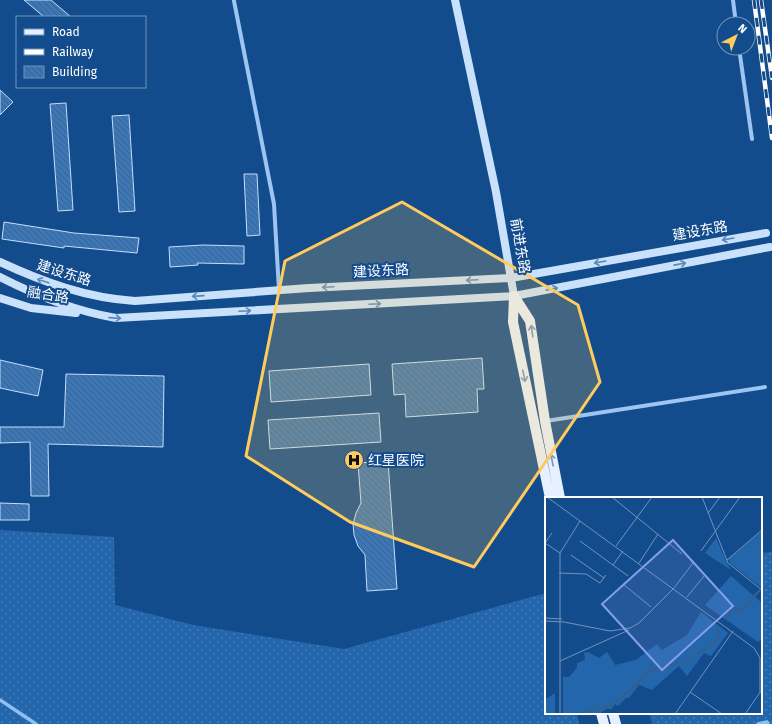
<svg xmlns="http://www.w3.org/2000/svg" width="772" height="724" font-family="'Fira Sans','Noto Sans SC',sans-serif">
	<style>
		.grass { fill: url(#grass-dots) }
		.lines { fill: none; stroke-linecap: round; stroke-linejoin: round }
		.stream { stroke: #8dc0f4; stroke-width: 3.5 }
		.building { fill: url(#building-back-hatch); stroke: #c3defc }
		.minor { stroke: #9cc5f1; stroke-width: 4 }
		.secondary { stroke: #cae1fc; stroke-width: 8 }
		.primary { stroke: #e6f0ff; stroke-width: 10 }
		.rail-casing { stroke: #fff; stroke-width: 4.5 }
		.rail { stroke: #134c8d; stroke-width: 3; stroke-dasharray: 9; stroke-linecap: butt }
		.oneway { stroke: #5c88b9 }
		.oneway2 { stroke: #7296c0 }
		.marked { fill: #ffcb5c; fill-opacity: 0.2; stroke: #ffcb5c; stroke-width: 3; stroke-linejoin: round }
		.labels { text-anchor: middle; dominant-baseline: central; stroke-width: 4; stroke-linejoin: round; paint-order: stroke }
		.street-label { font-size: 14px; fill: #fff; stroke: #134c8d }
		.poi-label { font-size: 14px; fill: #fff; stroke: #134c8d; text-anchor: start }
		.inset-river { fill: none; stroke: #345f8e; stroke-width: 2 }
		.inset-road { fill: none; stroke: #7194bb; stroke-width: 1 }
		.view { fill: #839eea; fill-opacity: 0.15; stroke: #839eea; stroke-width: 2 }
		.inset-edge { fill: none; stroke: #fff; stroke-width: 2 }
	</style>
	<defs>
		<pattern id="grass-dots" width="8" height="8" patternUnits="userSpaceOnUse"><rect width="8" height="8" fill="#2466ac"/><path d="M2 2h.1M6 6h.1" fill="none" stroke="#457db8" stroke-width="1.8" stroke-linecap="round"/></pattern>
		<pattern id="building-back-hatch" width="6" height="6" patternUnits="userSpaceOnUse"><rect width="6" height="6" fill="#3b76b6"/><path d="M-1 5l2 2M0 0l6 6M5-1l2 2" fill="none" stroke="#446181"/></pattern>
	</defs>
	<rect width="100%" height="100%" fill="#134c8d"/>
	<path class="grass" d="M0,530l114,7 1,68 78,20 151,24 202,-56v120h31l2,11h-579z
		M772,552v172h-120l-3,-11h112v-160z"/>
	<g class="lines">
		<path class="stream" d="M0,700l36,24
			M758,724l9,-2 1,2"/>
	</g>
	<path class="building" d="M24,0h27l20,17h-27z
		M0,90l13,12 -13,13z
		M66,103l7,107 -15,1 -8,-107z
		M129,115l6,96 -16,1 -7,-96z
		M244,174h13l3,61 -13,1z
		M4,222l70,11 65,5 -2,15 -73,-7v2l-62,-9z
		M203,245l41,1v18l-47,-1 1,2 -28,2 -1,-20z
		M482,358l2,31h-7l1,23 -72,5 -1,-23 -11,1 -2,-31z
		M0,360l43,10 -5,26 -38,-8z
		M369,364l2,31 -100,7 -2,-31z
		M66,374l98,2 -1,71 -115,-3 1,52h-18l-1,-54 -30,1v-16h64z
		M379,413l2,29 -111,7 -2,-29z
		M388,461l9,128 -30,2 -2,-36 -7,-9 -4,-11 -1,-11 3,-11 5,-10 -3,-40z
		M0,503l29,1v16h-29z"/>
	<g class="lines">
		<path class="minor" d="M733,0l3,24
			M234,1l40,203 5,86
			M739,48l13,91
			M546,421l219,-34"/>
		<path class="secondary" d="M455,0l41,192 18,104
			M0,262c43,20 87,36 135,39l174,-13 202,-10 255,-45
			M0,277c37,19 75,34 116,41l398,-22 256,-49
			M0,298l31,10 45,5"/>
		<path class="primary" d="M514,296l16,25 15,100 15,77
			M514,296l-1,26 37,176
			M601,713l3,11
			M613,713l3,11"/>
		<g class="rail-casing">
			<path id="rail" d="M754,0l18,138
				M761,0l11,78"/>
		</g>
		<use href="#rail" class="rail"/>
	</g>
	<defs><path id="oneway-shaft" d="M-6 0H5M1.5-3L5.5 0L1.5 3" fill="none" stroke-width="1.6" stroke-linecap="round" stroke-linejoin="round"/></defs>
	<g class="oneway">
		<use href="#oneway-shaft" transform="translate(728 239) rotate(170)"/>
		<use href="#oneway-shaft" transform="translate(600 262) rotate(170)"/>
		<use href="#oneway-shaft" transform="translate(680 264) rotate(-11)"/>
		<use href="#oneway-shaft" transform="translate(472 280) rotate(177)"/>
		<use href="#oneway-shaft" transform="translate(43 281) rotate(-162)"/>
		<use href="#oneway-shaft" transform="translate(328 287) rotate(177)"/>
		<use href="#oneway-shaft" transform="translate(552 289) rotate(-11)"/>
		<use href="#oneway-shaft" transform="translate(198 296) rotate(176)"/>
		<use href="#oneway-shaft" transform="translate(375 304) rotate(-3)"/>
		<use href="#oneway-shaft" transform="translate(245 311) rotate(-3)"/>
		<use href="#oneway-shaft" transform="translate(115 318) rotate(4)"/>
	</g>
	<g class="oneway2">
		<use href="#oneway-shaft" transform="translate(532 331) rotate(-98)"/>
		<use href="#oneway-shaft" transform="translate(524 376) rotate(78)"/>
		<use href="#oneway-shaft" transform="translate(552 460) rotate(-101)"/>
	</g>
	<path class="marked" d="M402,202l176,103 22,77 -126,185 -124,-45 -104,-66 39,-195z"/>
	<defs>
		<g id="hospital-disc" transform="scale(1)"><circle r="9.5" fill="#ffcb5c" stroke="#134c8d"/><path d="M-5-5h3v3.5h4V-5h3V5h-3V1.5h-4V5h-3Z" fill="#111"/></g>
	</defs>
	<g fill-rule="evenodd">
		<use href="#hospital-disc" x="354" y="460"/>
	</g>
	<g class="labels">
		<g class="street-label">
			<text transform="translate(700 231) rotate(-10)">建设东路</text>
			<text transform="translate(520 246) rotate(80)">前进东路</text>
			<text transform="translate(381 271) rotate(-3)">建设东路</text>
			<text transform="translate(64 273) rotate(17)">建设东路</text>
			<text transform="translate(48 295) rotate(9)">融合路</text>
		</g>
		<g class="poi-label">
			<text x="368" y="460">红星医院</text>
		</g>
	</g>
	<g transform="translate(545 497)">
		<rect width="217" height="217" fill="#134c8d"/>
		<path d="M217,34v57l-31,-24 -3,-5zM171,41l10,23 5,9 -26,-17zM186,79l31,27v36l-4,3 -53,-37zM156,115l27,21 -17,23 -7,-3 -17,23 -8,-10 -27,24 -13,-5 -10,13h-3l-8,8 -3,-2 -3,5h-6l-7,5h-36v-37h6l8,-9v-5l8,-3 -1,-7 4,-1 11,6 8,-6 8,13 21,-5 21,-16 5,6 25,-15zM10,196v21h-10v-17l1,2z" fill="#2466ac"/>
		<path class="inset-river" d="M181,123l6,-14 5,5 5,-1 18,-20M35,217l31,-9 23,-18 15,-16 36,-10 28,-17 6,-6 -2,-12"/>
		<path class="inset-road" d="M2,0l207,151 6,10v34M67,0l70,57M157,0l26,66 34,27M163,16l12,-16M35,44l48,35M0,46l15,10M0,46l7,-10M71,49l36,-49M156,54l39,-54M26,58l33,23M182,63l35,-30M94,66l19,-29M68,68l10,-14M14,76l27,1 14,9 6,-8M78,87l28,23M142,100l17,-21M0,121l17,1M0,124l19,1 46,9 20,-3 9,-5 35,-35 19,-25M15,164l69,-31M145,195l32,22M15,217v-161l20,-32M130,217l58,-83M200,217l16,-23"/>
		<path class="view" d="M128,43l60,66 -71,64 -60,-66z"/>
		<rect width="217" height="217" class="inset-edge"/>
	</g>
	<rect x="16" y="16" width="130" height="72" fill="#134c8d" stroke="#7194bb"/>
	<rect x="24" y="29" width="20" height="6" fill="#e6f0ff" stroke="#7194bb"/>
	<text x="52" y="36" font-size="12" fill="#ffffff">Road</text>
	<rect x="24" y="49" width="20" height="6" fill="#ffffff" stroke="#7194bb"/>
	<text x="52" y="56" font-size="12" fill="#ffffff">Railway</text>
	<rect x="24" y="66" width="20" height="12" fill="url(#building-back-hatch)" stroke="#7194bb"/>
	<text x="52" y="76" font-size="12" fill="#ffffff">Building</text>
	<g transform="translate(736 36) rotate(42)"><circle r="19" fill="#134c8d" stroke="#7194bb"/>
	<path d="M0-3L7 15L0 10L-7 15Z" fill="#ffcb5c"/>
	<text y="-6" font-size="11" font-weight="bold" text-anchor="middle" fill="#ffffff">N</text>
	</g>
</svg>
